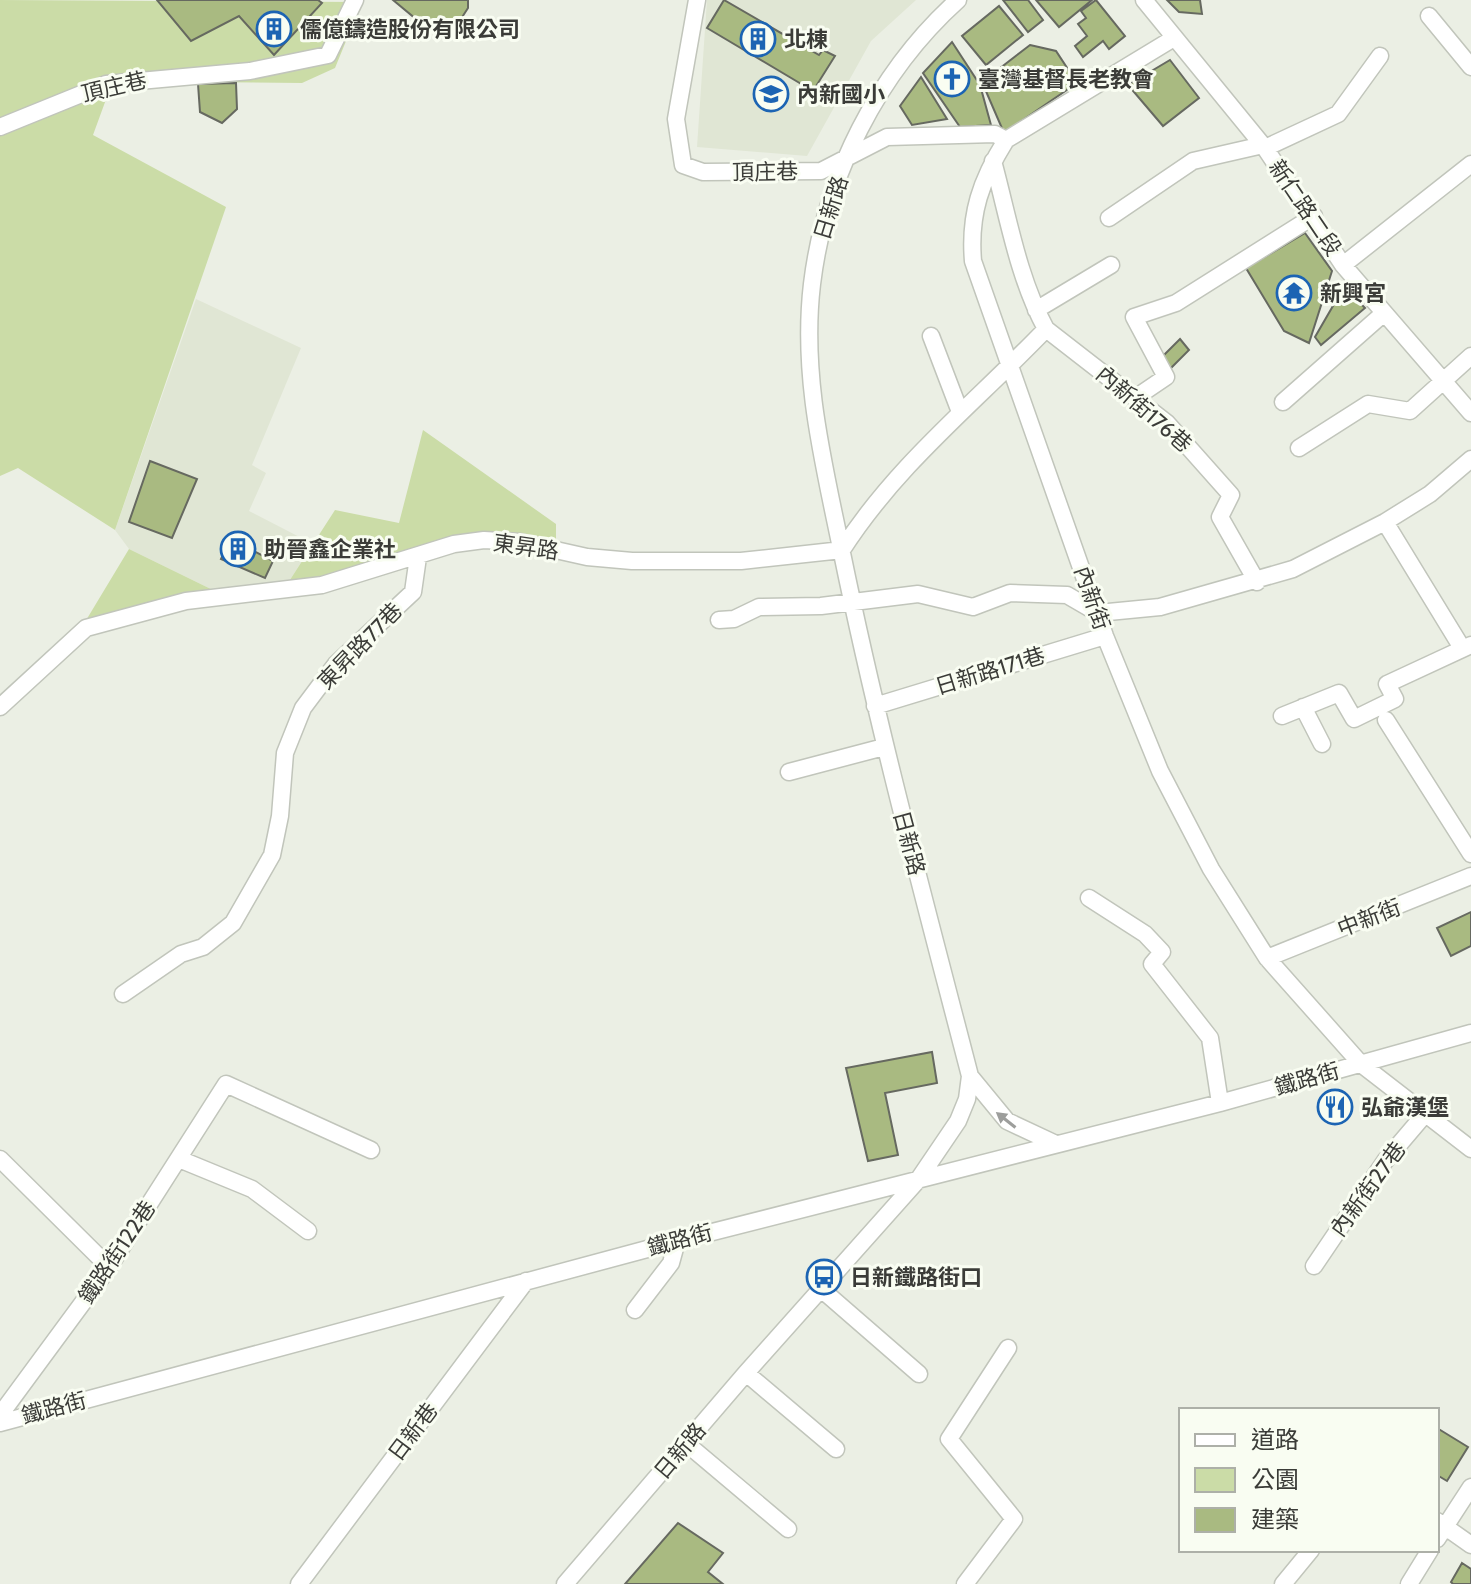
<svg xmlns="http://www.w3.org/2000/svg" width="1471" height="1584" font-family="Cabin,'Noto Sans TC',sans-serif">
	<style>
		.built { fill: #e0e6d4 }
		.green { fill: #cbdca7 }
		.building { fill: #a9ba81; stroke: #666960; stroke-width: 2 }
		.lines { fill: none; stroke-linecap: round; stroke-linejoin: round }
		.minor-casing { stroke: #c1c5bb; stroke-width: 19 }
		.minor { stroke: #fff; stroke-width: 16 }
		.oneway { fill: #9d9e9c }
		.labels { text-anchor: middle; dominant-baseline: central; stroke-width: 6; stroke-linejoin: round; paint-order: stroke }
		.poi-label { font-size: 22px; font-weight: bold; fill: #3b3c38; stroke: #f9fdf2; text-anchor: start }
		.street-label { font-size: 22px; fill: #3b3c38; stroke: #f9fdf2 }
	</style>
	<rect width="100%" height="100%" fill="#ebefe4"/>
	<path class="built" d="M707,0h209l-45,41 -64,115 -110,-9z
		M196,299l105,49 -49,117 14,8 -17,38 64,33 -27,42 -67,7 -90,-44 -14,-19z"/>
	<path class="green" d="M0,0l362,2 -27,66 -33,15 -111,-1 -83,12 -15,41 133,72 -111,323 -97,-62 -18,8z
		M423,430l133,94v26l-72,-8 -198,44 49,-76 64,13z
		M129,549l90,44 -134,29z"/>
	<path class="building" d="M157,0h161l4,3 -48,52 -35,-39 -48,25z
		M393,0h75v8l-9,14 -20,5 -23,-8z
		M724,0l95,55 4,-5 12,6 -22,35 -106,-63z
		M1003,0h25l15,20 -15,12z
		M1036,0h56l-33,27z
		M1096,0l29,36 -16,13 -6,-8 -20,16 -8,-11 12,-10 -9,-12 8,-6 -5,-7z
		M1167,0h33l2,14 -23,-2z
		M999,6l24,29 -37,30 -24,-29z
		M952,42l28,43 11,40 -31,2 -37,-54z
		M1030,45l26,6 21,32 -73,50 -22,-51z
		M1170,60l29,38 -36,28 -35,-41z
		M921,77l26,42 -35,6 -12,-19z
		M236,83l1,26 -15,14 -22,-11 -2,-28z
		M1305,233l27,38 -23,72 -25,-12 -38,-63z
		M1344,287l21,21 -44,37 -6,-8z
		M1180,339l9,11 -22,22 -7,-13z
		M150,461l47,18 -25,59 -43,-16z
		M231,539l42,22 -8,17 -44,-19z
		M1471,912v34l-20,10 -14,-28z
		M932,1052l5,31 -52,10 13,62 -30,6 -22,-93z
		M1437,1428l31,19 -21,34 -10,-6z
		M678,1523l45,30 -15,19 15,12h-98z
		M1462,1563l9,6v15h-18l-2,-2z"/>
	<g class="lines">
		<g class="minor-casing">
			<path id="minor" d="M697,0l-21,119 7,46 20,7 118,-1 66,-34 108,-3 11,6
				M1144,0l121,148 78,117 128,148
				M1429,16l42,51
				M1174,38l-168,102c-25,40 -37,74 -33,121l132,375 55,135 51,98 56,89 94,106 110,85
				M0,127l106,-43 144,-13 78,-16 27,-55
				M1265,148l73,-34 42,-58
				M993,161c15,55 25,117 53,168l121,94 64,72 -11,22 37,65
				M1109,218l84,-57 70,-16
				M1343,265l128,-101
				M1036,310l75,-45
				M931,336l29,76
				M1135,398l31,-21 -32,-60 42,-14 138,-87
				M1283,402l101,-89
				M1299,448l69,-44 42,7 61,-55
				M1385,522l77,126
				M842,550c55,-86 134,-148 204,-221
				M719,620l15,-1 25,-12 62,-1 97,-12 55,13 37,-14 57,2 31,18 62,-6 133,-38 92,-47 45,-28 41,-35
				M875,706l230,-70
				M0,707l86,-79 100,-27 136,-16 132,-41 30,-4 36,2 67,15 45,4h109l101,-11
				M1303,707l19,37
				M1282,716l57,-23 15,26 41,-20 -8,-15 84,-39
				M1386,720l85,134
				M789,772l95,-25
				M1089,898l56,36 17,18 -10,12 58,74 10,65
				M1267,958l204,-82
				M123,994l58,-40 22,-7 30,-24 39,-68 8,-39 5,-63 18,-45 33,-44 77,-72 5,-35
				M970,1076l37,45 49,23
				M0,1159l109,108
				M179,1159l73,30 56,42
				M1314,1266l71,-105 40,-47
				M820,1288l99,86
				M635,1310l36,-47 6,-22
				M746,1373l90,76
				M0,1415l109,-148 117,-183 145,66
				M0,1423l677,-182 543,-138 251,-70
				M687,1444l101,85
				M1437,1521l34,24
				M1437,1539l34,-52
				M299,1584l227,-303
				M565,1584l181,-211 172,-193 40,-59 9,-22 3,-23c-45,-174 -92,-347 -128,-523 -18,-89 -41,-176 -30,-269 13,-107 66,-212 146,-284
				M965,1584l49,-65 -65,-80 59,-91
				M1283,1584l28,-34
				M1409,1584l21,-34"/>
		</g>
		<use href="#minor" class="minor"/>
	</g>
	<defs><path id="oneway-solid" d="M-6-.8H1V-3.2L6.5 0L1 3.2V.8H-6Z" transform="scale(2)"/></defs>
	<use class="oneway" href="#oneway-solid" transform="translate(1006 1120) rotate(-142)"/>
	<defs>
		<g id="building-ring" transform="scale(1.8)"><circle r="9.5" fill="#f9fdf2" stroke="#1c64b3" stroke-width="1.5"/><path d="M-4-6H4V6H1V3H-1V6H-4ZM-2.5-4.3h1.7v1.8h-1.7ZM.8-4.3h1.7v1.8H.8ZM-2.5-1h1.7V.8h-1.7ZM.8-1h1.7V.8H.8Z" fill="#1c64b3"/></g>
		<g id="church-ring" transform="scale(1.8)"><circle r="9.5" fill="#f9fdf2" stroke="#1c64b3" stroke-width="1.5"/><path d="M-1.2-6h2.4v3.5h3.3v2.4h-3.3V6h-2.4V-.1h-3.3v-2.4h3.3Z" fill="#1c64b3"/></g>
		<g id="school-ring" transform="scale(1.8)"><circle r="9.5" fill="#f9fdf2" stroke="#1c64b3" stroke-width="1.5"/><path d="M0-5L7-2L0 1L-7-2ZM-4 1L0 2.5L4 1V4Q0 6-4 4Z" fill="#1c64b3"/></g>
		<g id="temple-ring" transform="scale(1.8)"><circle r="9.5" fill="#f9fdf2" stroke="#1c64b3" stroke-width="1.5"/><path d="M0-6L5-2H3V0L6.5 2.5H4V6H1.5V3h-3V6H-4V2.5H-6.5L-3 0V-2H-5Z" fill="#1c64b3"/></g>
		<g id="restaurant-ring" transform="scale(1.8)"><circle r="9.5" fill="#f9fdf2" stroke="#1c64b3" stroke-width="1.5"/><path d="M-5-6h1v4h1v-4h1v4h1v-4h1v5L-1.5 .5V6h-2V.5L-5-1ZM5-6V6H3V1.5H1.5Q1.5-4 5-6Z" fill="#1c64b3"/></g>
		<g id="bus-ring" transform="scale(1.8)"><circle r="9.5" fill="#f9fdf2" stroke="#1c64b3" stroke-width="1.5"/><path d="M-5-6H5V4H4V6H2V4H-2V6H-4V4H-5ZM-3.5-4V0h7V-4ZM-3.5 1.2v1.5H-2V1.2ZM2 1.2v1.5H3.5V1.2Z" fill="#1c64b3"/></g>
	</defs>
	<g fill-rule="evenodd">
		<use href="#building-ring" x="274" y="29"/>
		<use href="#building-ring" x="758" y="39"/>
		<use href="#church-ring" x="952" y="79"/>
		<use href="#school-ring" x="771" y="94"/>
		<use href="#temple-ring" x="1294" y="293"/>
		<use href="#building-ring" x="238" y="549"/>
		<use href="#restaurant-ring" x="1335" y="1107"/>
		<use href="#bus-ring" x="824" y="1277"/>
	</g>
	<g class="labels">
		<g class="poi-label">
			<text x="300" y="29">儒億鑄造股份有限公司</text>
			<text x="784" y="39">北棟</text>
			<text x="978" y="79">臺灣基督長老教會</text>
			<text x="797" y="94">內新國小</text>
			<text x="1320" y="293">新興宮</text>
			<text x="264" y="549">助晉鑫企業社</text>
			<text x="1361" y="1107">弘爺漢堡</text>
			<text x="850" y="1277">日新鐵路街口</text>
		</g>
		<g class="street-label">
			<text transform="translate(114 87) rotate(-13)">頂庄巷</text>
			<text transform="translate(765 172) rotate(-1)">頂庄巷</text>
			<text transform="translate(831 208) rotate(-73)">日新路</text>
			<text transform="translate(1305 208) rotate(56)">新仁路二段</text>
			<text transform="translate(1144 409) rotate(41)">內新街176巷</text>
			<text transform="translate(526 547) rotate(8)">東昇路</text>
			<text transform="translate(1092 598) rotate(71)">內新街</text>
			<text transform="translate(360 646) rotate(-46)">東昇路77巷</text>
			<text transform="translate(990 671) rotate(-17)">日新路171巷</text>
			<text transform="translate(909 843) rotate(75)">日新路</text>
			<text transform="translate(1369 918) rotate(-21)">中新街</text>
			<text transform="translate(1307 1079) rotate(-16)">鐵路街</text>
			<text transform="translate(1368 1189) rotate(-54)">內新街27巷</text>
			<text transform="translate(680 1240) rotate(-15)">鐵路街</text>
			<text transform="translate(117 1252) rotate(-56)">鐵路街122巷</text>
			<text transform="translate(54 1408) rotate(-15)">鐵路街</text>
			<text transform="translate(413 1432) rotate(-53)">日新巷</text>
			<text transform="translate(680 1451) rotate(-50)">日新路</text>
		</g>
	</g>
	<rect x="1179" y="1408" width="260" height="144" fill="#f9fdf2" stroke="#adb0a8" stroke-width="2"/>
	<rect x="1195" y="1434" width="40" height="12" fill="#ffffff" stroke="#adb0a8" stroke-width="2"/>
	<text x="1251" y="1448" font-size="24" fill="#3b3c38">道路</text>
	<rect x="1195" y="1468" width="40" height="24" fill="#cbdca7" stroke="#adb0a8" stroke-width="2"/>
	<text x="1251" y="1488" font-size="24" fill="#3b3c38">公園</text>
	<rect x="1195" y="1508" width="40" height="24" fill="#a9ba81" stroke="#adb0a8" stroke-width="2"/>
	<text x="1251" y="1528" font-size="24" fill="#3b3c38">建築</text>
</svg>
